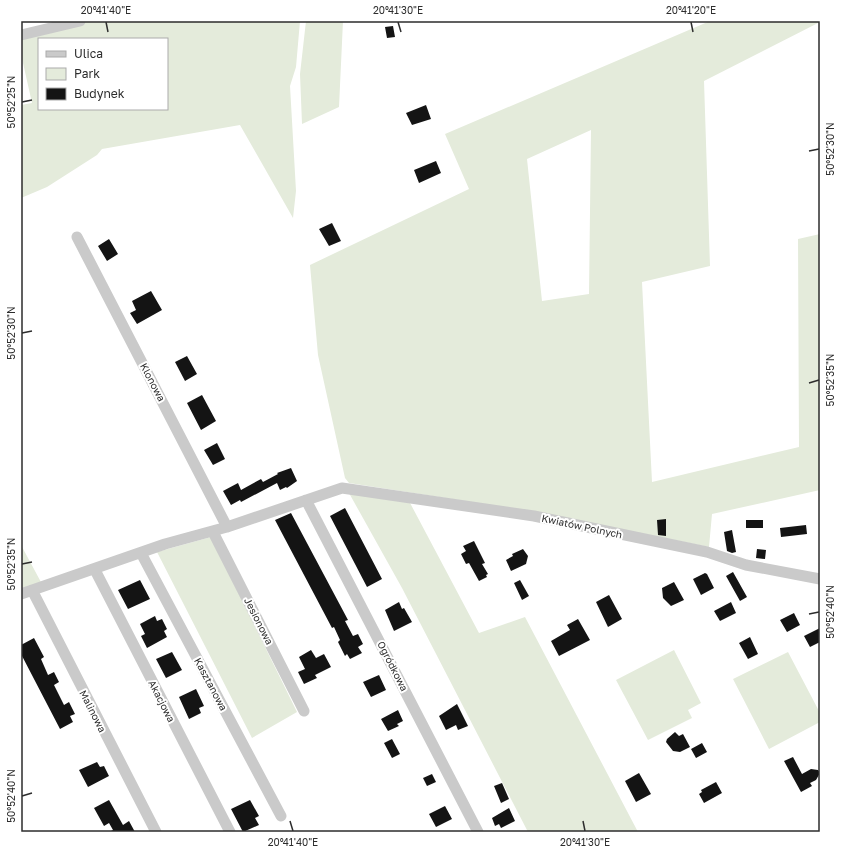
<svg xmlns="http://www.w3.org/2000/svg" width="841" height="853" font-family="'Golos Text',sans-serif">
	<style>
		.green { fill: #e4ebdb; fill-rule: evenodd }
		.building { fill: #141414 }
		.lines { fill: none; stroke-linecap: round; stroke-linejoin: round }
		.street { stroke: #cacaca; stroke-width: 11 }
		.ticks { fill: none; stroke: #2d2d2d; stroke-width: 1.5 }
		.labels { text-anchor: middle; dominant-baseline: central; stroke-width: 4; stroke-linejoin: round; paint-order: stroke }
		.street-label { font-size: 10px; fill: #2d2d2d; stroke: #fff }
		.neatline { fill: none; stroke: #2d2d2d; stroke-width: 1.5 }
		.ticks-label { font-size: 10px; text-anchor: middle; fill: #2d2d2d }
	</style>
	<rect width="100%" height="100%" fill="#fff"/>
	<path class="green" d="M80,21h220l-4,46 -6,19 6,105 -3,27 -53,-93 -138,24 -5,6 -50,32 -26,11v-93l11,-2 -11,-49v-19zM39,39h128v70h-128z
		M306,21h37l-4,86 -37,17 -2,-50z
		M710,21l110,1 -116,59 6,185 -68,16 10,200 147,-35 -1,-208 22,-5v256l-108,24 -3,33 -174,-35 -186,-29 -4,-5 -27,-123 -8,-90 159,-76 -24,-55zM591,130l-2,164 -47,7 -15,-142z
		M349,493l60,8 70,132 46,-16 113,215h-110l-126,-244z
		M211,537l86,175 -45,26 -95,-186z
		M21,545l21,39 -21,7z
		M674,650l27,53 -13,7 4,8 -44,22 -32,-60z
		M788,652l32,61v9l-51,27 -36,-70z"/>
	<path class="building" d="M393,26l2,11 -8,1 -2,-11z
		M426,105l5,14 -19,6 -6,-12z
		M436,161l5,12 -22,10 -5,-13z
		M332,223l9,18 -12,5 -10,-17z
		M109,239l9,15 -11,7 -9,-15z
		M151,291l11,19 -25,14 -7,-11 6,-3 -4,-9z
		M187,356l10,18 -12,7 -10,-19z
		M202,395l14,26 -15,9 -14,-27z
		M217,443l8,16 -12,6 -9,-15z
		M291,468l6,13 -10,7 -1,-1 -6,3 -3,-7 -36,19 -1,-2 -9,5 -8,-14 15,-8 3,7 20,-11 2,3 15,-8 -1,-1z
		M345,508l37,71 -15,8 -37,-71z
		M291,513l57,107 -3,1 8,15 5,-2 5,10 -5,3 4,6 -12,6 -3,-5 -2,2 -7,-14 2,-2 -6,-13 -2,1 -57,-108z
		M666,519v17l-8,-1 -1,-15z
		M746,520h17v8h-17z
		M806,525l1,9 -26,3 -1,-9z
		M732,530l4,22 -4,1 -5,-2 -3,-19z
		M474,541l11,22 -3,1 6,10 -2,1 1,2 -8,4 -10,-18 -3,1 -5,-10 5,-3 -3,-5z
		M523,549l5,7 -2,8 -15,7 -5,-11 7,-4 -1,-2z
		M757,549l9,1 -1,9 -9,-1z
		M733,572l14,25 -7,4 -14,-25z
		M705,573l2,1 7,14 -13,7 -8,-16z
		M140,580l10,19 -22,10 -10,-19z
		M520,580l9,16 -7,4 -8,-17z
		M674,582l10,18 -13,6 -8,-8 -1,-10z
		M609,595l13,24 -14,8 -12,-25z
		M399,602l3,7 2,-1 8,14 -18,9 -9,-21z
		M731,602l5,11 -16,8 -6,-10z
		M794,613l6,12 -13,7 -7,-12z
		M155,616l2,5 5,-2 5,10 -3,2 3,6 -20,11 -6,-12 4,-2 -5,-10z
		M578,619l12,21 -31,16 -8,-15 19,-11 -3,-5z
		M820,628v14l-10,5 -6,-11z
		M750,637l8,17 -10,5 -9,-16z
		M34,638l10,19 -3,2 7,16 6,-3 5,10 -5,3 10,20 5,-3 6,12 -5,2 3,6 -13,7 -39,-75v-9z
		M311,650l5,8 8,-4 7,13 -16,8 2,3 -13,6 -6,-12 7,-3 -6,-12z
		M172,652l10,18 -16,8 -10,-19z
		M379,675l7,15 -15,7 -8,-15z
		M196,689l8,17 -5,2 2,5 -12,6 -10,-22z
		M457,704l11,22 -10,4 -2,-5 -10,5 -7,-14z
		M398,710l5,11 -6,3 2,2 -11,5 -7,-12z
		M675,732l4,4 4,-2 7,13 -10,5 -7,-1 -7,-9 1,-3z
		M392,739l8,15 -8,4 -8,-15z
		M702,743l5,9 -11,6 -5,-9z
		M793,757l9,17 9,-5 7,1 2,3 -4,7 -6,3 2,3 -11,6 -17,-31z
		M97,762l3,5 4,-1 5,10 -21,11 -9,-17z
		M639,773l12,21 -15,8 -11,-21z
		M432,774l4,8 -9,4 -4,-8z
		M716,782l6,11 -18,10 -5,-9 3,-2 -1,-2z
		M502,783l7,16 -8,4 -7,-17z
		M109,800l14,25 6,-4 6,11h-26l4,-2 -4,-7 -5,3 -10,-18z
		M250,800l9,16 -4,2 4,7 -16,7 -12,-23z
		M445,806l7,13 -16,8 -7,-13z
		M509,808l6,13 -14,7 -2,-4 -4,2 -3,-8z"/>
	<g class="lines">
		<path class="street" d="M21,35l59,-14
			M77,237l150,290
			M306,500l172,332
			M213,532l91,179
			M141,553l140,263
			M95,570l135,262
			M32,590l124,242
			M21,594l144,-50 62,-17 115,-39 192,28 173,36 39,13 74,14"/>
	</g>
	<path class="ticks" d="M106,22l2,10M398,22l3,10M691,22l2,10M22,102l10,-2M809,151l10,-2M22,333l10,-2M809,383l10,-3M22,564l10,-2M809,614l10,-2M22,796l10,-3M290,821l3,10M583,821l2,10"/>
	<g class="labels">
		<g class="street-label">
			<text transform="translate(153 382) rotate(62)">Klonowa</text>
			<text transform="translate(582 526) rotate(12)">Kwiatów Polnych</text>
			<text transform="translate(259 621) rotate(63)">Jesionowa</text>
			<text transform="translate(393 666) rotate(63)">Ogródkowa</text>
			<text transform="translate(211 684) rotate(62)">Kasztanowa</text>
			<text transform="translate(162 701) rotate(63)">Akacjowa</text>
			<text transform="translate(93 711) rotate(63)">Malinowa</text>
		</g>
	</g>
	<rect width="841" height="853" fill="none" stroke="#ffffff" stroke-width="44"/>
	<rect x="38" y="38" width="130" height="72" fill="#ffffff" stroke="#ababab"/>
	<rect x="46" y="51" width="20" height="6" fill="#cacaca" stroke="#ababab"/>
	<text x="74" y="58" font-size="12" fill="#2d2d2d">Ulica</text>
	<rect x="46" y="68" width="20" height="12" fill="#e4ebdb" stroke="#ababab"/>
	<text x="74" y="78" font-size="12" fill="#2d2d2d">Park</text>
	<rect x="46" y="88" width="20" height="12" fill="#141414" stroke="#ababab"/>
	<text x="74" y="98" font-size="12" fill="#2d2d2d">Budynek</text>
	<rect x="22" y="22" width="797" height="809" class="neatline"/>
	<g class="ticks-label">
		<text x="106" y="14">20°41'40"E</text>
		<text x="398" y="14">20°41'30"E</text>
		<text x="691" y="14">20°41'20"E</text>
		<text transform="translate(11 102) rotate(-90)" y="4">50°52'25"N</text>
		<text transform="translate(830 149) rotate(-90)" y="4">50°52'30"N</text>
		<text transform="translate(11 333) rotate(-90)" y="4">50°52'30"N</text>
		<text transform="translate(830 380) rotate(-90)" y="4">50°52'35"N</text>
		<text transform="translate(11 564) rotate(-90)" y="4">50°52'35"N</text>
		<text transform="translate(830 612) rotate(-90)" y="4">50°52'40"N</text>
		<text transform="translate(11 796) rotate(-90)" y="4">50°52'40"N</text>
		<text x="293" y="846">20°41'40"E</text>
		<text x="585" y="846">20°41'30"E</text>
	</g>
</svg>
